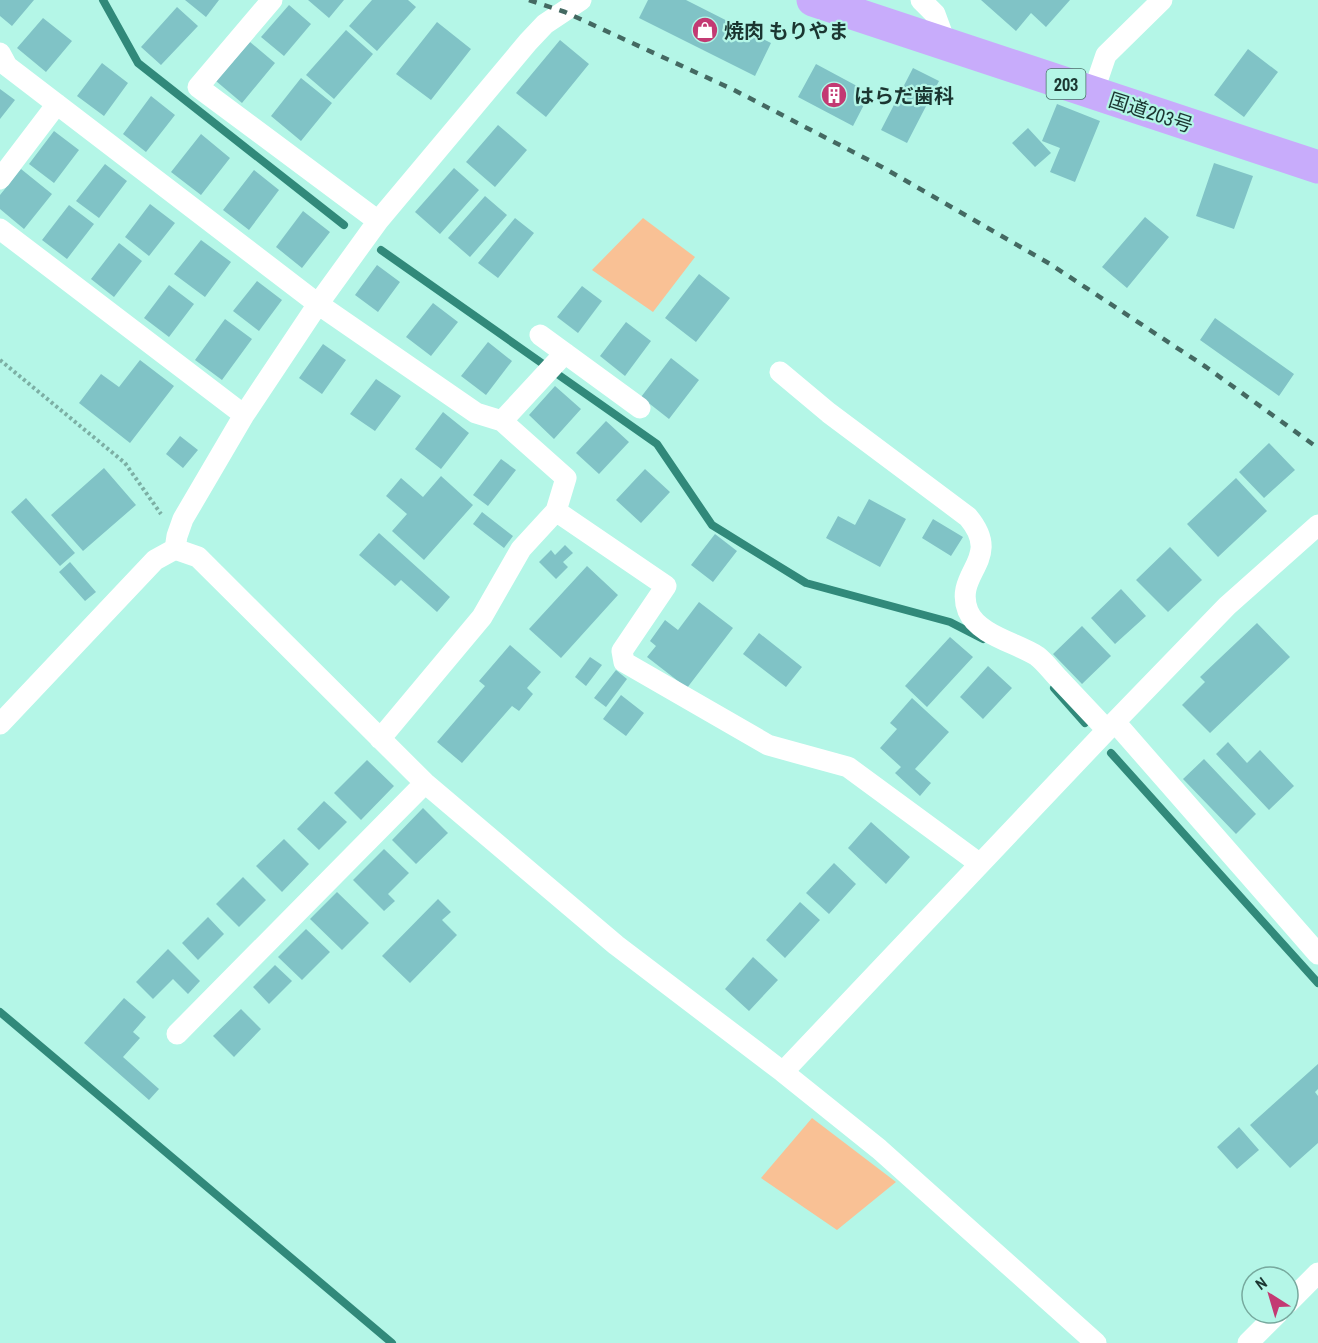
<svg xmlns="http://www.w3.org/2000/svg" width="1318" height="1343" font-family="'Archivo Narrow','Noto Sans JP',sans-serif">
	<style>
		.green { fill: #f9c195 }
		.lines { fill: none; stroke-linecap: round; stroke-linejoin: round }
		.stream { stroke: #31897a; stroke-width: 8 }
		.building { fill: #80c3c6 }
		.path { stroke: #7cafa4; stroke-width: 4; stroke-dasharray: 3 3; stroke-linecap: butt }
		.minor { stroke: #fff; stroke-width: 21 }
		.trunk { stroke: #c8acfb; stroke-width: 33 }
		.rail { stroke: #446962; stroke-width: 4.5; stroke-dasharray: 8 8; stroke-linecap: butt }
		.labels { text-anchor: middle; dominant-baseline: central; stroke-width: 4.5; stroke-linejoin: round; paint-order: stroke }
		.shield { fill: #b4f6e7; stroke: #497068; stroke-width: 1.5 }
		.shield-label { font-size: 18px; font-weight: bold; fill: #1b3631 }
		.poi-label { font-size: 20px; font-weight: bold; fill: #1b3631; stroke: #b4f6e7; text-anchor: start }
		.street-label { font-size: 20px; fill: #1b3631; stroke: #b4f6e7 }
	</style>
	<rect width="100%" height="100%" fill="#b4f6e7"/>
	<path class="green" d="M643,218l52,39 -42,55 -61,-42z
		M812,1118l84,64 -59,48 -76,-52z"/>
	<g class="lines">
		<path class="stream" d="M103,0l35,63 206,162
			M381,250l276,194 55,81 94,58 144,39 33,17
			M1054,688l31,35
			M1111,753l207,230
			M0,1012l392,331"/>
	</g>
	<path class="building" d="M0,0h34l-22,26 -12,-10z
		M185,0h34l-13,17z
		M308,0h36l-15,18z
		M372,0h36l8,7 -39,44 -28,-25z
		M648,0h38l85,43 -16,33 -116,-58z
		M981,0h89l-24,27 -15,-14 -15,18z
		M289,5l22,19 -27,32 -23,-19z
		M177,7l21,19 -37,39 -20,-18z
		M43,18l29,23 -26,31 -29,-24z
		M437,22l34,27 -40,51 -35,-26z
		M346,30l27,24 -39,45 -28,-24z
		M560,40l29,24 -43,53 -30,-24z
		M250,42l25,21 -33,40 -26,-22z
		M1248,49l30,23 -34,45 -30,-22z
		M102,63l26,20 -24,33 -27,-20z
		M816,64l54,29 -17,33 -55,-29z
		M913,68l26,13 -32,62 -26,-13z
		M301,78l31,25 -31,38 -30,-25z
		M0,89l15,11 -15,19z
		M151,96l24,19 -29,37 -23,-18z
		M1057,104l43,17 -25,61 -25,-10 10,-24 -18,-7z
		M498,125l29,25 -32,37 -29,-25z
		M1028,128l23,25 -16,14 -23,-24z
		M54,131l25,19 -25,33 -25,-19z
		M201,134l29,24 -29,37 -30,-23z
		M1214,163l39,13 -19,53 -38,-13z
		M105,164l22,17 -28,37 -23,-17z
		M454,168l25,22 -39,44 -25,-22z
		M21,169l31,25 -28,35 -24,-20v-14z
		M254,170l25,20 -30,40 -26,-20z
		M485,196l22,19 -37,42 -22,-19z
		M150,204l25,19 -26,33 -24,-19z
		M69,205l25,19 -27,35 -25,-19z
		M303,211l27,21 -28,36 -26,-21z
		M1145,217l24,20 -42,51 -25,-21z
		M515,218l19,15 -36,45 -20,-15z
		M201,240l30,22 -26,35 -31,-23z
		M119,243l23,18 -28,36 -23,-18z
		M377,265l23,17 -22,30 -23,-17z
		M699,274l31,24 -34,44 -31,-24z
		M257,281l25,19 -23,31 -26,-20z
		M169,285l25,19 -25,33 -25,-19z
		M582,286l20,15 -24,32 -21,-16z
		M433,303l25,19 -27,34 -25,-19z
		M1215,318l79,56 -15,22 -79,-56z
		M225,319l27,20 -30,41 -27,-20z
		M626,322l25,19 -26,35 -25,-20z
		M488,342l24,19 -26,34 -25,-19z
		M323,344l23,16 -24,34 -23,-16z
		M671,358l28,22 -30,39 -28,-22z
		M140,360l34,26 -44,57 -51,-40 22,-29 18,13z
		M376,379l25,17 -26,35 -25,-17z
		M555,386l26,23 -27,30 -25,-24z
		M443,412l26,21 -28,36 -26,-20z
		M606,421l23,21 -30,32 -23,-21z
		M180,436l18,14 -15,18 -17,-14z
		M1269,443l26,27 -31,28 -25,-26z
		M501,459l15,11 -28,36 -15,-11z
		M104,468l32,37 -53,46 -32,-36z
		M645,469l25,23 -29,31 -25,-23z
		M441,476l32,29 -49,55 -32,-29 15,-17 -21,-18 15,-18 22,19z
		M1236,478l31,33 -49,46 -31,-33z
		M26,498l49,55 -15,13 -49,-54z
		M869,499l37,20 -26,48 -54,-29 12,-22 17,9z
		M482,512l31,24 -9,12 -31,-24z
		M933,519l30,18 -12,19 -29,-18z
		M379,533l71,64 -13,15 -36,-32 -6,6 -36,-31z
		M715,534l22,17 -24,31 -22,-17z
		M565,545l8,8 -10,9 5,5 -12,12 -17,-17 12,-12 4,5z
		M1170,547l32,33 -34,32 -32,-32z
		M70,562l26,30 -11,9 -26,-29z
		M587,566l31,29 -57,63 -32,-29z
		M1121,589l25,27 -31,28 -24,-26z
		M699,602l34,26 -46,60 -40,-31 9,-11 -6,-5 15,-21 13,10z
		M1257,623l33,34 -80,76 -28,-28 23,-23 -5,-5z
		M1082,626l29,30 -29,28 -29,-30z
		M759,633l43,34 -16,20 -43,-33z
		M950,637l23,20 -46,50 -22,-21z
		M510,645l31,27 -14,16 6,6 -14,17 -7,-5 -50,57 -25,-21 48,-56 -6,-5z
		M590,657l12,8 -16,21 -11,-9z
		M988,666l24,22 -29,31 -23,-22z
		M616,670l11,9 -21,28 -12,-9z
		M621,695l23,18 -18,23 -23,-17z
		M912,698l37,34 -34,37 16,14 -11,13 -25,-23 6,-6 -21,-19 17,-19 -7,-6z
		M1228,742l19,21 13,-13 34,36 -25,24 -53,-56z
		M1204,759l52,55 -20,20 -53,-55z
		M367,760l27,26 -33,34 -27,-27z
		M324,801l23,21 -28,28 -22,-21z
		M423,808l25,25 -32,31 -24,-24z
		M871,822l39,35 -24,27 -38,-36z
		M284,839l25,25 -27,28 -26,-26z
		M384,849l25,24 -21,21 7,7 -11,10 -31,-31z
		M834,863l22,21 -27,30 -23,-21z
		M243,877l23,23 -27,27 -23,-23z
		M337,892l32,31 -27,27 -32,-31z
		M438,899l13,13 -9,8 15,15 -47,48 -28,-27z
		M800,902l20,18 -35,38 -19,-18z
		M208,917l16,17 -26,26 -16,-17z
		M306,929l24,23 -28,28 -24,-23z
		M168,949l32,32 -12,13 -15,-15 -20,20 -17,-17z
		M753,957l25,23 -29,31 -24,-22z
		M275,965l17,16 -23,23 -16,-17z
		M124,998l22,19 -13,15 7,6 -17,19 36,32 -10,11 -65,-57z
		M241,1009l20,20 -27,28 -21,-21z
		M1318,1064v25l-3,3 3,4v47l-28,25 -40,-43z
		M1239,1127l20,23 -22,19 -20,-22z"/>
	<g class="lines">
		<path class="path" d="M0,360l125,103 36,51"/>
		<path class="minor" d="M272,0l-74,87 180,134
			M921,0l14,14 11,30
			M0,53l7,13 311,238 158,109 26,8 64,57 -10,33
			M1093,93l13,-38 56,-55
			M0,179l57,-75
			M0,229l244,186
			M540,335l100,73
			M780,372l49,41 139,104c36,43 -15,55 0,94 10,24 49,32 69,45 8,6 15,16 22,23 16,17 32,34 48,51
			M502,421l63,-68
			M175,549l2,-13 6,-17 61,-104 74,-111 60,-83 150,-179 17,-18 36,-24
			M1115,722l203,232
			M0,724l155,-164 20,-11 23,8 227,226 191,162 167,127 96,77 217,194
			M380,739l102,-122 39,-68 35,-38 110,75 -44,65 2,11 144,83 80,22 132,97
			M177,1034l248,-251
			M783,1072l324,-342 120,-124 91,-81
			M1288,1303l30,-30
			M1248,1343l30,-30"/>
		<path class="trunk" d="M813,0l505,167"/>
		<path class="rail" d="M529,0l36,12 169,78 148,77 168,97 156,103 112,81"/>
	</g>
	<defs>
		<g id="shop-disc" transform="scale(1.35)"><circle r="9.5" fill="#c33a73" stroke="#b4f6e7"/><path d="M-5-2.5h2.3a2.7 3.5 0 0 1 5.4 0H5L5.5 6h-11ZM-1.5-2.5h3a1.5 2.3 0 0 0-3 0Z" fill="#fff"/></g>
		<g id="building-disc" transform="scale(1.35)"><circle r="9.5" fill="#c33a73" stroke="#b4f6e7"/><path d="M-4-6H4V6H1V3H-1V6H-4ZM-2.5-4.3h1.7v1.8h-1.7ZM.8-4.3h1.7v1.8H.8ZM-2.5-1h1.7V.8h-1.7ZM.8-1h1.7V.8H.8Z" fill="#fff"/></g>
	</defs>
	<g fill-rule="evenodd">
		<use href="#shop-disc" x="705" y="30"/>
		<use href="#building-disc" x="834" y="95"/>
	</g>
	<g class="labels">
		<rect class="shield" x="1046.5" y="69" width="39" height="30" rx="4.5"/>
		<g class="shield-label">
			<text x="1066" y="84">203</text>
		</g>
		<g class="poi-label">
			<text x="724" y="30">焼肉 もりやま</text>
			<text x="854" y="95">はらだ歯科</text>
		</g>
		<g class="street-label">
			<text transform="translate(1151 112) rotate(18)">国道203号</text>
		</g>
	</g>
	<g transform="translate(1270 1295) rotate(323)"><circle r="28" fill="#b4f6e7" stroke="#77a99e" stroke-width="1.5"/>
	<path d="M0-4.5L10 22L0 15L-10 22Z" fill="#c33a73"/>
	<text y="-9" font-size="16" font-weight="bold" text-anchor="middle" fill="#1b3631">N</text>
	</g>
</svg>
